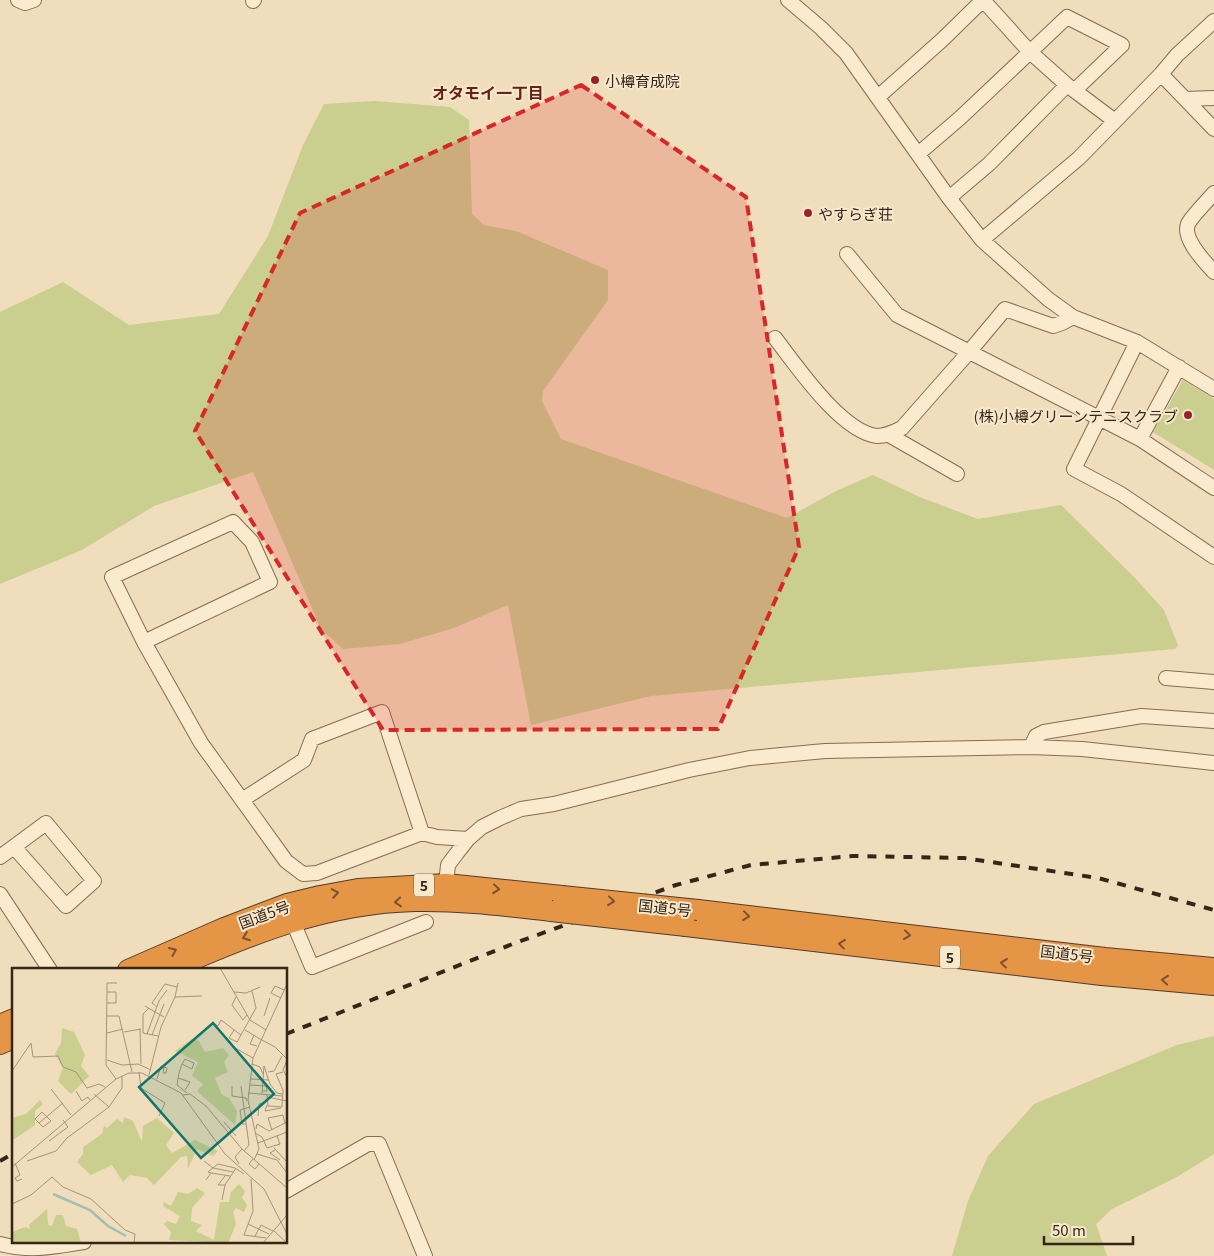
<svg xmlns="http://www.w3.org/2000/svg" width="1214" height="1256" font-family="Georgia,'Noto Sans JP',serif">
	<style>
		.green { fill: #cace8f }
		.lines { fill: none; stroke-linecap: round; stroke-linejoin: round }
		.minor-casing { stroke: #876c54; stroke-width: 16 }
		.highway-casing { stroke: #543b29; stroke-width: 22 }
		.minor { stroke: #faeace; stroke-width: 14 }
		.highway { stroke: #e59546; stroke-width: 20 }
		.rail { stroke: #36261a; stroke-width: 4; stroke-dasharray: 9 9; stroke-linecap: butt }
		.highway-bridge-casing { stroke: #543b29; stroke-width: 22; stroke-linecap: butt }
		.highway-bridge { stroke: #e59546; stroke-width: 20 }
		.oneway { stroke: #7c522c }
		.marked { fill: #d62828; fill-opacity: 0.2; stroke: #d62828; stroke-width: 4; stroke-dasharray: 10 6; stroke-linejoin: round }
		.poi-dot { fill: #99222a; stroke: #f7e7cb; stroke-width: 2 }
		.labels { text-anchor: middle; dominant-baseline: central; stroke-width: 4; stroke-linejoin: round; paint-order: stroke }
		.shield { fill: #f7e7cb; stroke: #70604f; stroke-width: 1 }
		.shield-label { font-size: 14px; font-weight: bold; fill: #36261a }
		.poi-label { font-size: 15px; fill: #36261a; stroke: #f7e7cb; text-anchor: start }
		.street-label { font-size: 15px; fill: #36261a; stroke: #f7e7cb }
		.neighbourhood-label { font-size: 16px; font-weight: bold; fill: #642318; stroke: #f7e7cb }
		.inset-river { fill: none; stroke: #a0c0b4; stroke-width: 2.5 }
		.inset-road { fill: none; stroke: #a6947b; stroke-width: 1 }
		.view { fill: #0f766e; fill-opacity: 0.15; stroke: #0f766e; stroke-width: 2.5 }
		.inset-edge { fill: none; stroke: #36261a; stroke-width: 2.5 }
	</style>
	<rect width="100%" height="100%" fill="#f0ddbb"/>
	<path class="green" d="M375,101l75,6 19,13 3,94 12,11 32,6 92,39v30l-65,91 -1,10 19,38 226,79 49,-27 37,-16 49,23 56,21 83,-14 73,72 30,33 14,35 -3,4 -524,47 -120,29 -23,-120 -54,23 -54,16 -57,5 -22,-20 -68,-157 -99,34 -72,44 -82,34v-272l63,-30 66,43 90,-11 49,-78 35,-91 21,-41z
		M1183,380l31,19v71l-61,-38z
		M1214,1036v118l-37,23 -65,32 -16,15 11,32h-155l16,-55 20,-45 46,-52 143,-59z"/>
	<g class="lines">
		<g class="minor-casing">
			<path id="minor" d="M18,0l7,3 9,-3
				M788,0l33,28 25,25 103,145 33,42 66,59 25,18 64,25 77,47
				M983,0l46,51 38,34 48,36
				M253,1l1,-1
				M1161,74l53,55
				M878,97l64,-57 41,-40
				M1185,99l29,-1
				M918,154l42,-36 107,-101 55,28 -47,45
				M1214,193c-6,7 -23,24 -26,31 -6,15 17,38 26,48
				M949,198l40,-34 78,-79
				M982,240l97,-82 82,-84 16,-19 37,-34
				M847,254l50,61 243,124 74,49
				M775,338c21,27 66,94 102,98 10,0 17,-4 25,-8l67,-76 36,-43 48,17 9,-3 11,-6
				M1137,342l-63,127 47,25 93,63
				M889,435l68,39
				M1140,439l39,-72
				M144,642l126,-60 -18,-40 -19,-20 -121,55 32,65 57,101 85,118 17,13 14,-1 105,-40 15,4 31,2
				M1166,678l48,4
				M1031,747l5,-11 8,-4 98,-16 72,5
				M242,800l62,-40 8,-21 70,-27 40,121
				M0,857l46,-34 48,58 -28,25 -52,-59
				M445,893l3,-28 9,-12 11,-14 14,-12 18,-9 21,-9 33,-5 135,-34 61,-12 75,-7 206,-4 51,2 132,14
				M0,894l50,76
				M290,915l22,52 114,-45
				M286,1191l82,-47h11l46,112
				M0,1244c31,8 53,3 84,-2"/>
		</g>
		<g class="highway-casing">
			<path id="highway" d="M698,910l407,48 109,10
				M686,926l416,49 112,10
				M128,970l96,-42 63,-24 33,-8 38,-7 88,-5 116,12
				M169,970c80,-35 157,-67 246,-69 46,-1 91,5 136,10
				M0,1025l14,-6
				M0,1044l14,-6"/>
		</g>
		<use href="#minor" class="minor"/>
		<use href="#highway" class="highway"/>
		<path class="rail" d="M286,1034l229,-91 161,-58 75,-20 102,-9 111,2 134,20 116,32
			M0,1161l14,-8"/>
		<g class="highway-bridge-casing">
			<path id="highway-bridge" d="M562,896l136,14
				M551,911l135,15"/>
		</g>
		<use href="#highway-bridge" class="highway-bridge"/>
	</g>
	<defs><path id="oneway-chevron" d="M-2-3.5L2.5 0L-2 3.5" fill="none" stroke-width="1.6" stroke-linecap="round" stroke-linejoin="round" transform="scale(1.25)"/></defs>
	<g class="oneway">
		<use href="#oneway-chevron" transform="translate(496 889) rotate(6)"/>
		<use href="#oneway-chevron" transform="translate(335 893) rotate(-10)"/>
		<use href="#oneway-chevron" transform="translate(611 901) rotate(6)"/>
		<use href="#oneway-chevron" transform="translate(398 902) rotate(175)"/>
		<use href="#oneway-chevron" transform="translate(746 916) rotate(7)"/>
		<use href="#oneway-chevron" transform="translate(907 935) rotate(7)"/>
		<use href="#oneway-chevron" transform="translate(246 937) rotate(160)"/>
		<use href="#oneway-chevron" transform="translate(842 944) rotate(-173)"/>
		<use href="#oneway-chevron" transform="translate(173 951) rotate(-23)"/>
		<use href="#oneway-chevron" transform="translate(1004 963) rotate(-173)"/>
		<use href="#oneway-chevron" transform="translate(1165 980) rotate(-175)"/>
	</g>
	<path class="marked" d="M581,85l165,112 53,350 -81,182 -335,1 -188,-299 105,-218z"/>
	<g class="poi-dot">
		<circle cx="595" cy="80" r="5"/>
		<circle cx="808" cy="213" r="5"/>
		<circle cx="1188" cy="415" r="5"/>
	</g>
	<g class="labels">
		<g class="shield">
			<rect x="414" y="873.5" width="20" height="23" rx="4"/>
			<rect x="940" y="945.5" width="20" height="23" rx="4"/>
		</g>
		<g class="shield-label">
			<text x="424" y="885">5</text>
			<text x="950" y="957">5</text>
		</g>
		<g class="poi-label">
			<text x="605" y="80">小樽育成院</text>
			<text x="818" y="213">やすらぎ荘</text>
			<text x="1178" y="415" text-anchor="end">(株)小樽グリーンテニスクラブ</text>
		</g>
		<g class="street-label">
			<text transform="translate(665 907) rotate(6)">国道5号</text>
			<text transform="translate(264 914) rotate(-20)">国道5号</text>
			<text transform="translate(1067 953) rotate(7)">国道5号</text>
		</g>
		<g class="neighbourhood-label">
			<text x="488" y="92">オタモイ一丁目</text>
		</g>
	</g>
	<g transform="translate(12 968)">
		<rect width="275" height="275" fill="#f0ddbb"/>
		<path d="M50,60l12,4 11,23 -4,11 8,10 -18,18 -13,-13 5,-13 -8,-14 6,-11zM180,71l7,2 6,11 18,-4 6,7 -5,7 4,10 -13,6 7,17 7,3 8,13 -2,14 -38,-34 6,-7 -11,-8 6,-14 -23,-11zM28,132l3,4 -8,7v14l-22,15 -1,-22 14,-4zM112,149l9,4 9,21 1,-16 14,-8 17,15 -8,12 6,8 23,-13 23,11 -5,5 -16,-7 -9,20 -1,-13 -6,1 -27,28 -7,-7 -17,-3 -7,7 -11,-17 -21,10 -14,-13 6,-8v-7l19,-13 2,-8 3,2 10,-9 6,4zM227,216l6,7 -3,7 5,7 -3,7 -8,-4 -3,4 3,12 -8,19 -59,-3 2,-8 -7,-8 3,-3 9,3 4,-8 -17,-10 1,-4 7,4 7,-14 10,2 9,-6 8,5 -13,15 -1,13 11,4 -6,6 18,9 6,-38h9l2,-10zM35,241l1,16 4,1 4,-11h7l3,11 11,3 4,14h-69v-11l13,-5 5,2 -1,-4z" fill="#cace8f"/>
		<path class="inset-river" d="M41,226l37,16 18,16 18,10"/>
		<path class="inset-road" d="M208,0l30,52 16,10M95,24h9v11h-9M222,24l12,1 14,-6M163,29l27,-1M224,29l-4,8 11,15 4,-5M269,30l-10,-5 4,-7 9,4M133,38l19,11M145,39l-5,-4 13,-19 12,3M137,40l-6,6v19l15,3M95,48h12l13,56M252,48l6,-18M202,56l4,2 3,-6 20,15M128,61l1,35M222,62l-5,8 8,4 19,-34 -4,-17M233,62l15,9M112,64l17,-3M95,65l16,-4M135,66l12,-33 8,-11M140,67l12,-31M242,67l-4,9 7,2M248,71l15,8 12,12M19,75l2,14 25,-1 5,11 13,5 11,16 12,-4 6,3M223,80l18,10M95,92l15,5 16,-1 13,6M275,92l-4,10 4,7M170,96l10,5 2,-6 -9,-4 -3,5 -3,9 -2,12 10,8M240,96l8,3 3,7M0,103l19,-28M127,104l2,16 24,15 -6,13M256,104l6,-1 8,-15M137,107l12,-48 14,-30 3,-14M166,110l12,4 -5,8M104,111l-10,-14 1,-73v-9h10M145,111l4,-13 6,2 -1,5h-3l1,-6M239,111l18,1M238,117l16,1 1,5h-5M220,118v10l14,2 1,3M229,118l8,59 -5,6M39,121l20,26M64,123l6,10 6,-4 2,3M236,125l34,3M82,126l15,13M250,126l2,-28 6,18 7,9 5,1M171,127l7,-1 16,12 36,43 45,39M255,127l1,11 14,1 1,-17 -7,-16 7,-2M255,129l20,4M255,137l-2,6 16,-3M30,144l9,9 -8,6 -8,-8zM246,148l1,-12 7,-2M212,154l12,14M27,155l24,-20M234,156h-4l-2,-14 10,-3M244,161l1,-5 12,7 18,-9M260,162l-4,-12 15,-3 2,9M243,165l7,4 5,11 13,-4 -3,-8M37,173l19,-14 -5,-7M246,175l29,-11M262,180l13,14M263,182l-5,3 10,7M245,186l20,6 10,13M241,191l-4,5 6,5 4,-5M242,192l5,-11 -11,-49 5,-42 34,-74M15,193l29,-10 11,-13 42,-31 13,-19v-12M192,193l9,7 20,4M3,195l5,12 -5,3 2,3 5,-2M227,196l-4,-7 7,-8M0,199l104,-88 13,-6h13l39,20 44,61 39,35 23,45M199,205l19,3M213,208l-7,9h7M239,211l2,32 -9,24 22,3M194,212l5,-7 -3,-1 10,-8 17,4 9,6M210,232l3,-15 11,-17M0,236l19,-9 21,-18 11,10 28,12 34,31 10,4 -1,9M236,256l21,10M262,263l13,12M243,268l6,-11 12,6M251,275l24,-28"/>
		<path class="view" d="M201,55l61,71 -73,64 -62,-71z"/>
		<rect width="275" height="275" class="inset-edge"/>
	</g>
	<path d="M1044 1236v8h89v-8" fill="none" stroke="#36261a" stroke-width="2.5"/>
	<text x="1052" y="1236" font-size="15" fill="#36261a" stroke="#f7e7cb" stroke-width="4" paint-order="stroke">50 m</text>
</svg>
